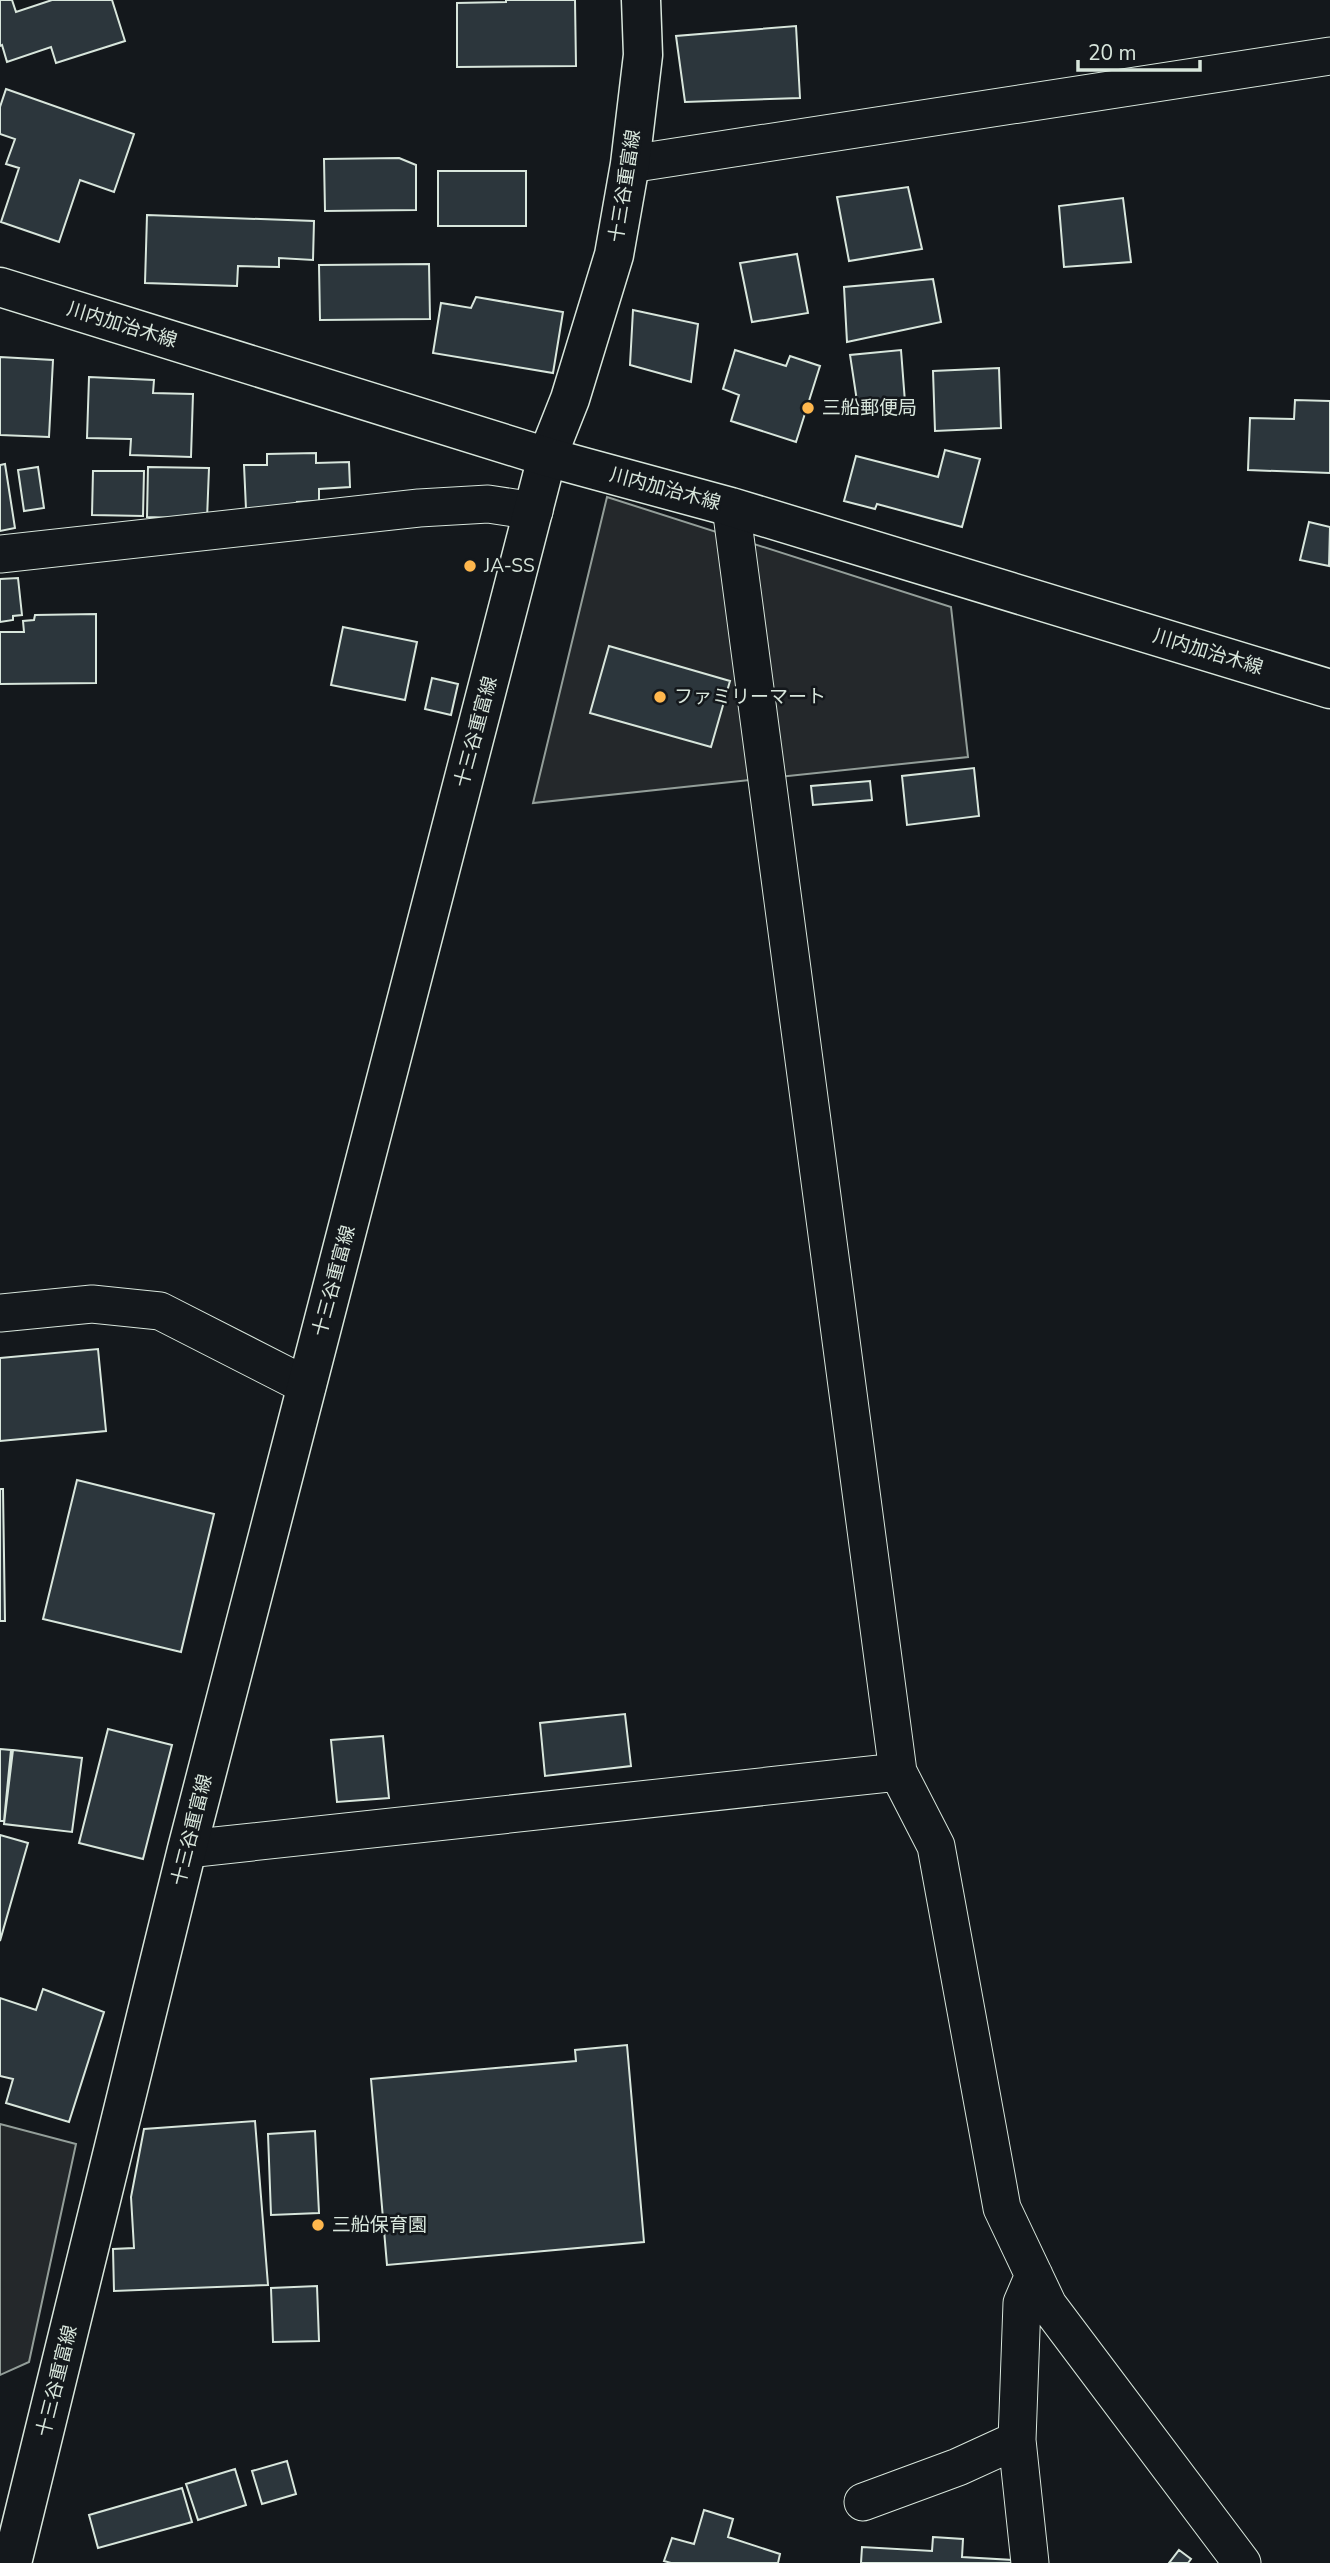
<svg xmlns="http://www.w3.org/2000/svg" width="1330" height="2563" font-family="'Nunito Sans','Noto Sans JP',sans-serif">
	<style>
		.parking { fill: #24282b; stroke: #939e99; stroke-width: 2 }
		.building { fill: #2c363c; stroke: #d8e6dc; stroke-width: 2 }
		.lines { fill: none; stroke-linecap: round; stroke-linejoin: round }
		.street-casing { stroke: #d8e6dc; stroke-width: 39 }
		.secondary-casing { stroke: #d8e6dc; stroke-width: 41 }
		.primary-casing { stroke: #d8e6dc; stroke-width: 41 }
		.street { stroke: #14181c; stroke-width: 37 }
		.secondary { stroke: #14181c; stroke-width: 38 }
		.primary { stroke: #14181c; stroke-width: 38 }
		.poi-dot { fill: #ffb74d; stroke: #14181c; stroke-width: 2.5 }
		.labels { text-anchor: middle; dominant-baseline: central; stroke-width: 5; stroke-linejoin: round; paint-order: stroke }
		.street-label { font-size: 19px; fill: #d8e6dc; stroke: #14181c }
		.poi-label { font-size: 19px; fill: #d8e6dc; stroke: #14181c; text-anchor: start }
	</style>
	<rect width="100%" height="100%" fill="#14181c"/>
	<path class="parking" d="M607,497l344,110 17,150 -435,46z
		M0,2124l76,20 -47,218 -29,13z"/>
	<path class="building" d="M0,0h12l4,12 36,-12h60l13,41 -69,22 -5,-16 -44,15 -5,-17 -2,1z
		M506,0h69l1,66 -119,1v-64l49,-1z
		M796,26l4,72 -115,4 -9,-66z
		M6,89l128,45 -20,58 -34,-12 -21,62 -58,-20 18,-54 -13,-4 9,-25 -15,-5v-27z
		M399,158l17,7v45l-91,1 -1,-52z
		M438,171h88v55h-88z
		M908,187l14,62 -73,12 -12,-64z
		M1123,198l8,64 -67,5 -5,-61z
		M147,215l167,6 -1,39 -34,-2v9l-41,-1 -1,20 -92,-3z
		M797,254l11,59 -56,9 -12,-59z
		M429,264l1,55 -110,1 -1,-55z
		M933,279l8,43 -94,20 -3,-55z
		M476,297l87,15 -10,61 -120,-20 8,-50 30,5z
		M633,310l65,14 -7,58 -61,-17z
		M735,350l51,16 4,-10 30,10 -24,76 -65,-21 8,-26 -16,-6z
		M901,350l4,52 -47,6 -8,-53z
		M0,357l53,3 -4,77 -49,-2z
		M999,368l2,60 -66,3 -2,-60z
		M89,377l65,3 -1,13 40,1 -2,63 -61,-2 1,-16 -44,-1z
		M1295,400l35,1v72l-82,-3 2,-52 44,1z
		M945,450l35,9 -18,68 -85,-23 -2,5 -31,-8 12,-45 82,21z
		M316,453v10l33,-1 1,25 -31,2v12l-22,1 1,5 -52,2 -2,-44h23v-11z
		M5,464l10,64 -15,3v-66z
		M38,467l6,41 -20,3 -6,-41z
		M148,467l61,1 -2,51 -60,-2z
		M93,471h51l-1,45 -51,-1z
		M1309,522l21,5 -1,39 -29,-6z
		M18,578l4,37 -9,1v4l-13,2v-43z
		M96,614v69l-96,1v-52h24l-1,-11 11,-1 1,-5z
		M343,627l74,15 -12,58 -74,-15z
		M609,646l121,35 -19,66 -121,-34z
		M432,678l26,6 -7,31 -26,-6z
		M974,768l5,48 -72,9 -5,-49z
		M870,781l2,19 -59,5 -2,-19z
		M98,1349l8,82 -106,10v-83z
		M77,1480l137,34 -33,138 -138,-33z
		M0,1489h3l2,132h-5z
		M625,1714l6,52 -86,10 -5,-53z
		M108,1729l64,16 -29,114 -64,-16z
		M383,1736l6,62 -52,4 -6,-62z
		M0,1749l11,1 -7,71h-4z
		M13,1750l69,8 -10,74 -68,-8z
		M0,1835l28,8 -28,98z
		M43,1989l61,23 -35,110 -63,-19 7,-24 -13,-3v-78l36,12z
		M627,2045l17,197 -257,23 -16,-186 205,-18 -1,-11z
		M255,2121l13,164 -154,6 -1,-42 21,-1 -3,-51 13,-68z
		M315,2131l4,82 -48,2 -3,-81z
		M317,2286l2,55 -46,1 -2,-54z
		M287,2461l9,33 -34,10 -10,-33z
		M235,2469l11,36 -48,15 -12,-36z
		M182,2488l10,34 -94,26 -9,-33z
		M704,2510l29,9 -5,18 52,17 -2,9h-107l-7,-2 8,-23 22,6z
		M933,2537l30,2 -1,18 51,3v3h-152l1,-16 70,4z
		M1179,2550l12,9 -3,4h-19z"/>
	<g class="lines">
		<g class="street-casing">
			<path id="street" d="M630,164l700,-108
				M731,507l167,1265 38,74 66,362 46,97 194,258
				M0,554l419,-46 69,-4 46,7
				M0,1313l92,-9 68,7 147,75
				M187,1849l711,-77
				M863,2502l95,-35 59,-27
				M1030,2563l-13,-123 5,-137 12,-28"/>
		</g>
		<g class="secondary-casing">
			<path id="secondary" d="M12,2563l175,-714 360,-1392 23,-58 44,-144 16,-91 13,-109 -2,-55"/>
		</g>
		<g class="primary-casing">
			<path id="primary" d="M0,287l547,170 184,50 599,182"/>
		</g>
		<use href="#street" class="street"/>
		<use href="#secondary" class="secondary"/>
		<use href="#primary" class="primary"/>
	</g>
	<g class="poi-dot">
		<circle cx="808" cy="408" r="7"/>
		<circle cx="470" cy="566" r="7"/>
		<circle cx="660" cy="697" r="7"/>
		<circle cx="318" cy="2225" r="7"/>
	</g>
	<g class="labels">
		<g class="street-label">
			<text transform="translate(625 186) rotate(-81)">十三谷重富線</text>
			<text transform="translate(122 325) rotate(17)">川内加治木線</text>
			<text transform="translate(665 489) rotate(15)">川内加治木線</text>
			<text transform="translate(1208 652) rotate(17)">川内加治木線</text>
			<text transform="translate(476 732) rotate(-75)">十三谷重富線</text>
			<text transform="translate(334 1281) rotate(-75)">十三谷重富線</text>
			<text transform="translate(192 1830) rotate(-76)">十三谷重富線</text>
			<text transform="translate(57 2381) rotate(-76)">十三谷重富線</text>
		</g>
		<g class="poi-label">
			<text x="822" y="408">三船郵便局</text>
			<text x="484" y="566">JA-SS</text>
			<text x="674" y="697">ファミリーマート</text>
			<text x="332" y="2225">三船保育園</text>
		</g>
	</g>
	<path d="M1078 60v10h122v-10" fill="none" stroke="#d8e6dc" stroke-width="3.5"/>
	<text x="1088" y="60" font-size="21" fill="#d8e6dc" stroke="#14181c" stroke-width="5" paint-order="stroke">20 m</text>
</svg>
